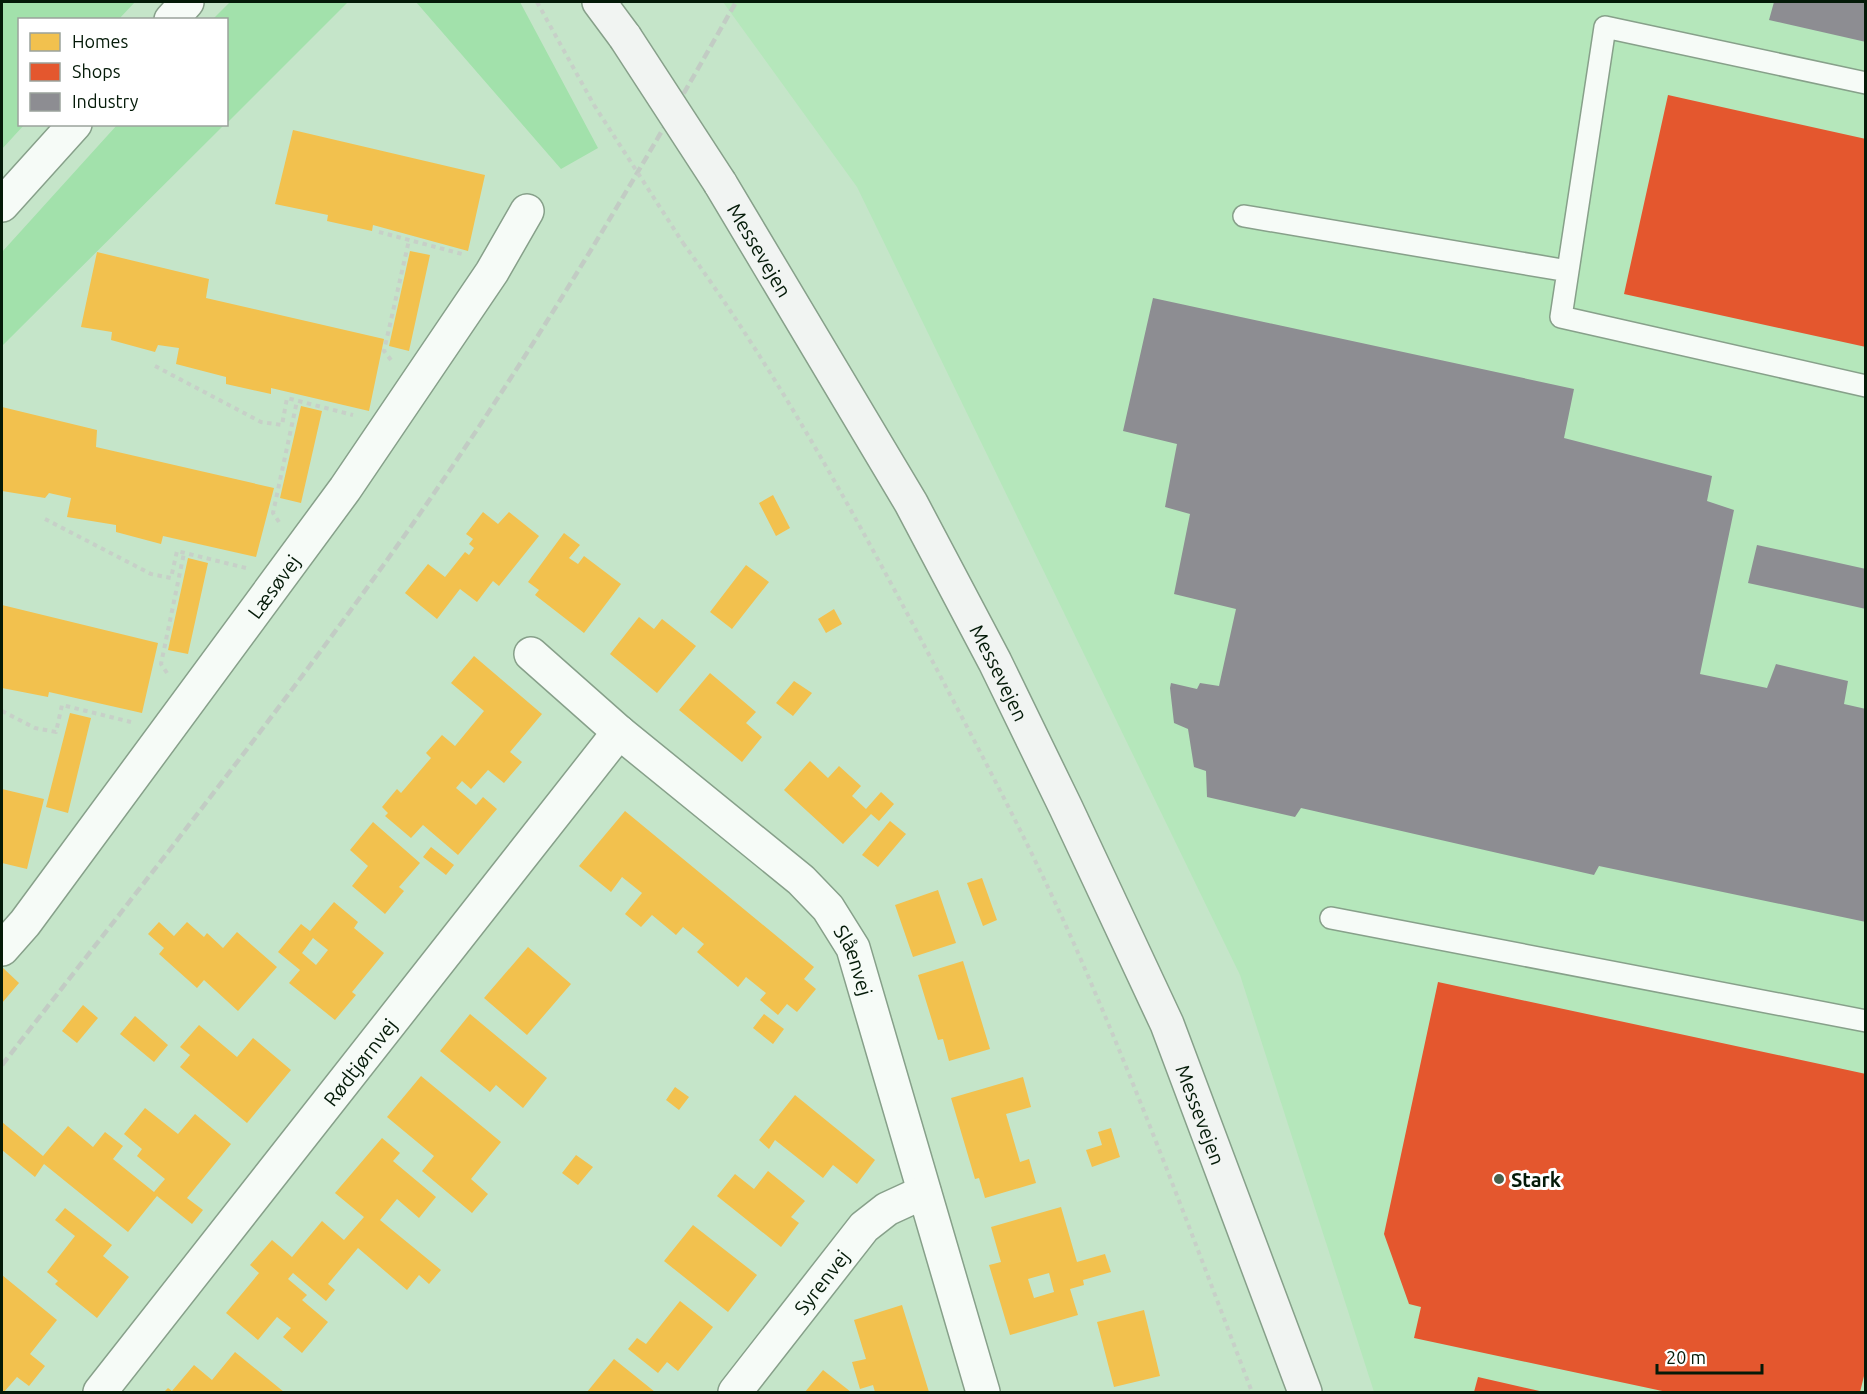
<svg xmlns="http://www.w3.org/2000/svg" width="1867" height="1394" font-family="Ubuntu,sans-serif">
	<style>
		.built { fill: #b5e7bb }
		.green { fill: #a2e1ab }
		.homes { fill: #f2c14e; fill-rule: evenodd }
		.shops { fill: #e4572e }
		.industry { fill: #8d8d92 }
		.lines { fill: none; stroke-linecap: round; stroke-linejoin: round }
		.service-casing { stroke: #87a08a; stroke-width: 24 }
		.minor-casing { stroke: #87a08a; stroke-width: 36 }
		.secondary-casing { stroke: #87a08a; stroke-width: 36 }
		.path { stroke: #c7d0c8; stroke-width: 4; stroke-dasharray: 4.5 4.5; stroke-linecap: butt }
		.service { stroke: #f6fbf7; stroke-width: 21 }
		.minor { stroke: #f6fbf7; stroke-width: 33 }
		.secondary { stroke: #f1f4f2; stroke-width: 33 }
		.rail { stroke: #c2ccc4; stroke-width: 4.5; stroke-dasharray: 9 4.5; stroke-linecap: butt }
		.secondary-bridge-casing { stroke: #87a08a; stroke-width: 36; stroke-linecap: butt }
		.path-bridge { stroke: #c7d0c8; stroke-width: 4; stroke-dasharray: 4.5 4.5; stroke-linecap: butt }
		.secondary-bridge { stroke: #f1f4f2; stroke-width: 33 }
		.poi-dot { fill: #48614c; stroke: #fff; stroke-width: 2 }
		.labels { text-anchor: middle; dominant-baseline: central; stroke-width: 6; stroke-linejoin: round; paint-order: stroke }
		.street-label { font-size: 20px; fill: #041a08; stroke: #fff }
		.poi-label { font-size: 20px; font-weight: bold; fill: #041a08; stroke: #fff; text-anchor: start }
	</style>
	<rect width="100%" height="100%" fill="#c5e5c9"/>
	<path class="built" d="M723,2h1142v1390h-491l-134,-417 -383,-788z"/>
	<path class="green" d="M2,2h133l-16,17 -99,1v104l4,1 -22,24z
		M230,2h118l-121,121 -1,-103 -13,-1z
		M416,2h104l78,146 -37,21z
		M117,125h107l-222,221v-94z"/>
	<path class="homes" d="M293,130l192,45 -17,76 -95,-26 -1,6 -45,-10 1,-6 -53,-11z
		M410,251l20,4 -21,96 -20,-5z
		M97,252l112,27 -3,19 178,41 -15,72 -98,-23v6l-45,-10v-7l-50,-13 3,-16 -21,-3 -3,7 -44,-12 1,-8 -31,-5z
		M301,406l21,5 -21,92 -21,-5z
		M2,407l95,23 -1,17 178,41 -18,69 -93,-21 -2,8 -45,-12v-7l-49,-8 4,-19 -22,-5 -4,5 -43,-7z
		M773,495l17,33 -14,8 -17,-33z
		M483,512l15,12 11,-12 30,24 -40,50 -6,-5 -16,21 -17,-13 -23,30 -32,-26 23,-29 17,13 20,-25 4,3 5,-7 -5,-4 4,-5 -7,-5z
		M564,533l16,12 -11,13 9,6 6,-8 37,28 -37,49 -49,-38 4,-5 -11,-8z
		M188,558l20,5 -20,91 -20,-4z
		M746,565l23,17 -37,47 -22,-17z
		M2,605l156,38 -16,70 -93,-21 -1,5 -46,-9z
		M834,609l8,15 -16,9 -8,-14z
		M639,617l15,12 8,-10 34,27 -39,47 -47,-39z
		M474,656l68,58 -32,38 12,10 -18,21 -16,-13 -17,19 -9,-8 -6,7 20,17 7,-8 14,12 -39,46 -35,-30 -12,13 -26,-22 3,-3 -6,-6 15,-18 4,4 30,-35 -5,-5 16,-18 13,11 29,-35 -33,-28z
		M710,673l46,39 -10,11 16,14 -20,25 -63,-52z
		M794,681l18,12 -19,23 -17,-13z
		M70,713l21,5 -23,95 -22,-6z
		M810,761l18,17 11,-12 22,20 -9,10 14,13 15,-17 13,12 -15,17 -8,-7 -28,30 -59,-54z
		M2,789l42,10 -17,70 -25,-6z
		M625,811l189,156 -10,12 12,10 -19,23 -10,-8 -9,11 -18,-15 6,-7 -20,-16 -8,10 -41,-35 7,-8 -21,-17 -7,8 -24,-20 -11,12 -16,-13 17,-21 -20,-16 -11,15 -32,-26z
		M890,821l16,13 -28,33 -16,-12z
		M373,822l47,41 -21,24 5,4 -19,23 -33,-28 16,-20 -18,-16z
		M431,847l23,18 -8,10 -23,-18z
		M982,878l15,42 -14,6 -16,-43z
		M938,890l18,53 -43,14 -18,-52z
		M334,902l24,20 -4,6 30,25 -32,39 4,3 -21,25 -46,-37 11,-13 -22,-18 23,-28 9,7zM313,938l15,12 -12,15 -14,-12z
		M159,922l15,14 13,-14 17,15 3,-4 16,15 14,-16 40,35 -39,44 -34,-31 -7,8 -38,-34 5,-6 -16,-14z
		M528,947l43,37 -44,51 -43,-37z
		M963,961l27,88 -41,12 -6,-22 -5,1 -20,-65z
		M2,967l17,16 -17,20z
		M83,1005l15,13 -21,25 -15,-12z
		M470,1014l77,64 -24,30 -27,-23 -6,7 -50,-41z
		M764,1014l20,15 -11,15 -20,-16z
		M135,1016l33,29 -14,17 -34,-28z
		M199,1025l38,32 16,-19 38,32 -44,53 -67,-56 10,-12 -10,-8z
		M421,1076l80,66 -30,37 17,15 -16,19 -50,-42 12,-15 -47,-39z
		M1023,1077l8,30 -25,7 14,48 9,-3 7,24 -51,15 -6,-20 -4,1 -24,-81z
		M675,1087l14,10 -10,13 -13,-10z
		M795,1095l80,65 -18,24 -24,-19 -10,13 -48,-38 -6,9 -10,-9z
		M145,1108l33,26 17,-20 36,30 -44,54 16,12 -11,14 -35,-28 -29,36 -84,-68 -9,13 -33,-27v-28l41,34 25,-30 25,21 12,-15 18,14 -10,13 41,33 11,-13 -28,-23 5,-7 -18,-15z
		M1111,1128l9,29 -28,10 -6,-17 16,-5 -4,-13z
		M382,1138l18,15 -7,8 43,36 -17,21 -22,-19 -17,21 61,50 -12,14 -10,-9 -12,15 -49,-42 -30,36 7,6 -9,11 -33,-28 -5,6 19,16 -5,5 26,22 -26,31 -19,-16 8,-9 -14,-11 -19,23 -32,-27 33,-40 -9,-8 22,-25 20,17 30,-36 22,19 20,-23 -29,-24z
		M576,1155l17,12 -15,18 -16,-12z
		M768,1171l37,30 -14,16 8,6 -18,24 -64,-51 18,-22 19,15z
		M1061,1207l16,55 28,-8 6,18 -28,8 1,5 -14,4 8,26 -68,20 -21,-70 12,-3 -10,-35zM1049,1273l5,19 -20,6 -6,-19z
		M65,1208l47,37 -9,11 26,21 -32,41 -42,-34 3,-3 -11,-9 28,-36 -20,-16z
		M693,1225l64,50 -29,37 -64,-51z
		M2,1275l55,45 -27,34 15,12 -16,20 -12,-9 -13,15h-2z
		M680,1301l33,26 -35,44 -11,-9 -9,11 -30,-24 9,-11 9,6z
		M902,1305l27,87h-54l-2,-7 -13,4 -8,-27 14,-3 -12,-39z
		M1144,1310l16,66 -46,11 -17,-65z
		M235,1352l49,40h-120l4,-4 4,3 22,-26 18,15z
		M614,1359l41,33h-68z
		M823,1370l28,22h-46z"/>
	<path class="shops" d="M1668,95l198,44v208l-242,-53z
		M1438,982l428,92v294l-6,24h-193l-253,-54 7,-31 -12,-3 -25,-70z
		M1478,1377l66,15h-70z"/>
	<path class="industry" d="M1774,2h92v40l-97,-22z
		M1153,298l421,91 -10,49 148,38 -5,25 27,9 -34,164 67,14 9,-24 72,17 -4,23 22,5v213l-267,-56 -5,9 -293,-67 -6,9 -88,-20 -1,-26 -12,-4 -6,-38 -14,-6 -4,-35 1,-5 26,6 3,-6 19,3 17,-77 -62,-15 16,-80 -25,-7 12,-63 -54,-13z
		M1757,545l109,24v40l-118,-26z"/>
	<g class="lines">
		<g class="service-casing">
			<path id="service" d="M1866,83l-261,-56 -44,290 305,69
				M1244,216l324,55
				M1331,918l535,103"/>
		</g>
		<g class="minor-casing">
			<g id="minor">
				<path d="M171,20l16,-18"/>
				<path d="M2,205l73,-81"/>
				<path id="s1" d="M531,654l88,78 182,148 27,28 25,40 130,444"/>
				<path id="s2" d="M2,949l23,-26 320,-434 147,-217 35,-61"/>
				<path id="s3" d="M100,1392l519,-660"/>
				<path id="s4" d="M735,1392l129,-165 23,-18 37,-17"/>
			</g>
		</g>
		<g class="secondary-casing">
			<g id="secondary">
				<path d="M599,2l26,35"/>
				<path id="s5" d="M720,183l191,320 84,159 71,146 101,216 138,368"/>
			</g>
		</g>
		<path class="path" d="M537,2l57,103
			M379,232l83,22
			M683,243c89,122 162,254 233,387 61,116 124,232 175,353 58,135 109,273 161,409
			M391,360l-7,-9 25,-111
			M155,366l106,56 21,3 5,-27 66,17
			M45,519l106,55 20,4 6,-27 69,17
			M279,522l-6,-9 24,-112
			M167,673l-6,-9 23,-111
			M2,711l33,17 21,4 6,-27 69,17"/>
		<use href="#service" class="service"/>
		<use href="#minor" class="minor"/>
		<use href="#secondary" class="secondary"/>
		<path class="rail" d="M2,1065c137,-176 276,-351 405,-533 120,-170 227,-350 329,-530"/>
		<g class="secondary-bridge-casing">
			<path id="secondary-bridge" d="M625,37l95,146"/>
		</g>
		<path class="path-bridge" d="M594,105l89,138"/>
		<use href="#secondary-bridge" class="secondary-bridge"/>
	</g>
	<circle class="poi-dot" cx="1499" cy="1179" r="6"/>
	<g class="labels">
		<g class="street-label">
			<text stroke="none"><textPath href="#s5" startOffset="78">Messevejen</textPath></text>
			<text stroke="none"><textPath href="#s2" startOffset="453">Læsøvej</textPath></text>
			<text stroke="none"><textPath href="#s5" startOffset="564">Messevejen</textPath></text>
			<text stroke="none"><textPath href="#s1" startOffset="450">Slåenvej</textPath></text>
			<text stroke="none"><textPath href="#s3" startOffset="420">Rødtjørnvej</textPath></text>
			<text stroke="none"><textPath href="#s5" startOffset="1050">Messevejen</textPath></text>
			<text stroke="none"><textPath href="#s4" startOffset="140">Syrenvej</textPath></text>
		</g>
		<g class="poi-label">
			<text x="1511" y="1179">Stark</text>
		</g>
	</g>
	<rect width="1867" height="1394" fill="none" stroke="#041a08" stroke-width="6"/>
	<rect x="18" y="18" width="210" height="108" fill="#ffffff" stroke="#9ba39c" stroke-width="1.5"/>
	<rect x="30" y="33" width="30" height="18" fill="#f2c14e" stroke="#9ba39c" stroke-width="1.5"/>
	<text x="72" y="48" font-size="18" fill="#041a08">Homes</text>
	<rect x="30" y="63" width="30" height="18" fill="#e4572e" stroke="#9ba39c" stroke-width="1.5"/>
	<text x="72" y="78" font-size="18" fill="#041a08">Shops</text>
	<rect x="30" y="93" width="30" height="18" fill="#8d8d92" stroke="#9ba39c" stroke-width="1.5"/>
	<text x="72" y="108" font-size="18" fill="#041a08">Industry</text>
	<path d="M1657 1364v9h105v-9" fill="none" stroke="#041a08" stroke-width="3"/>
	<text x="1666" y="1364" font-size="18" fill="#041a08" stroke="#ffffff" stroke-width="4.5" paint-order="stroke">20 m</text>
</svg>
